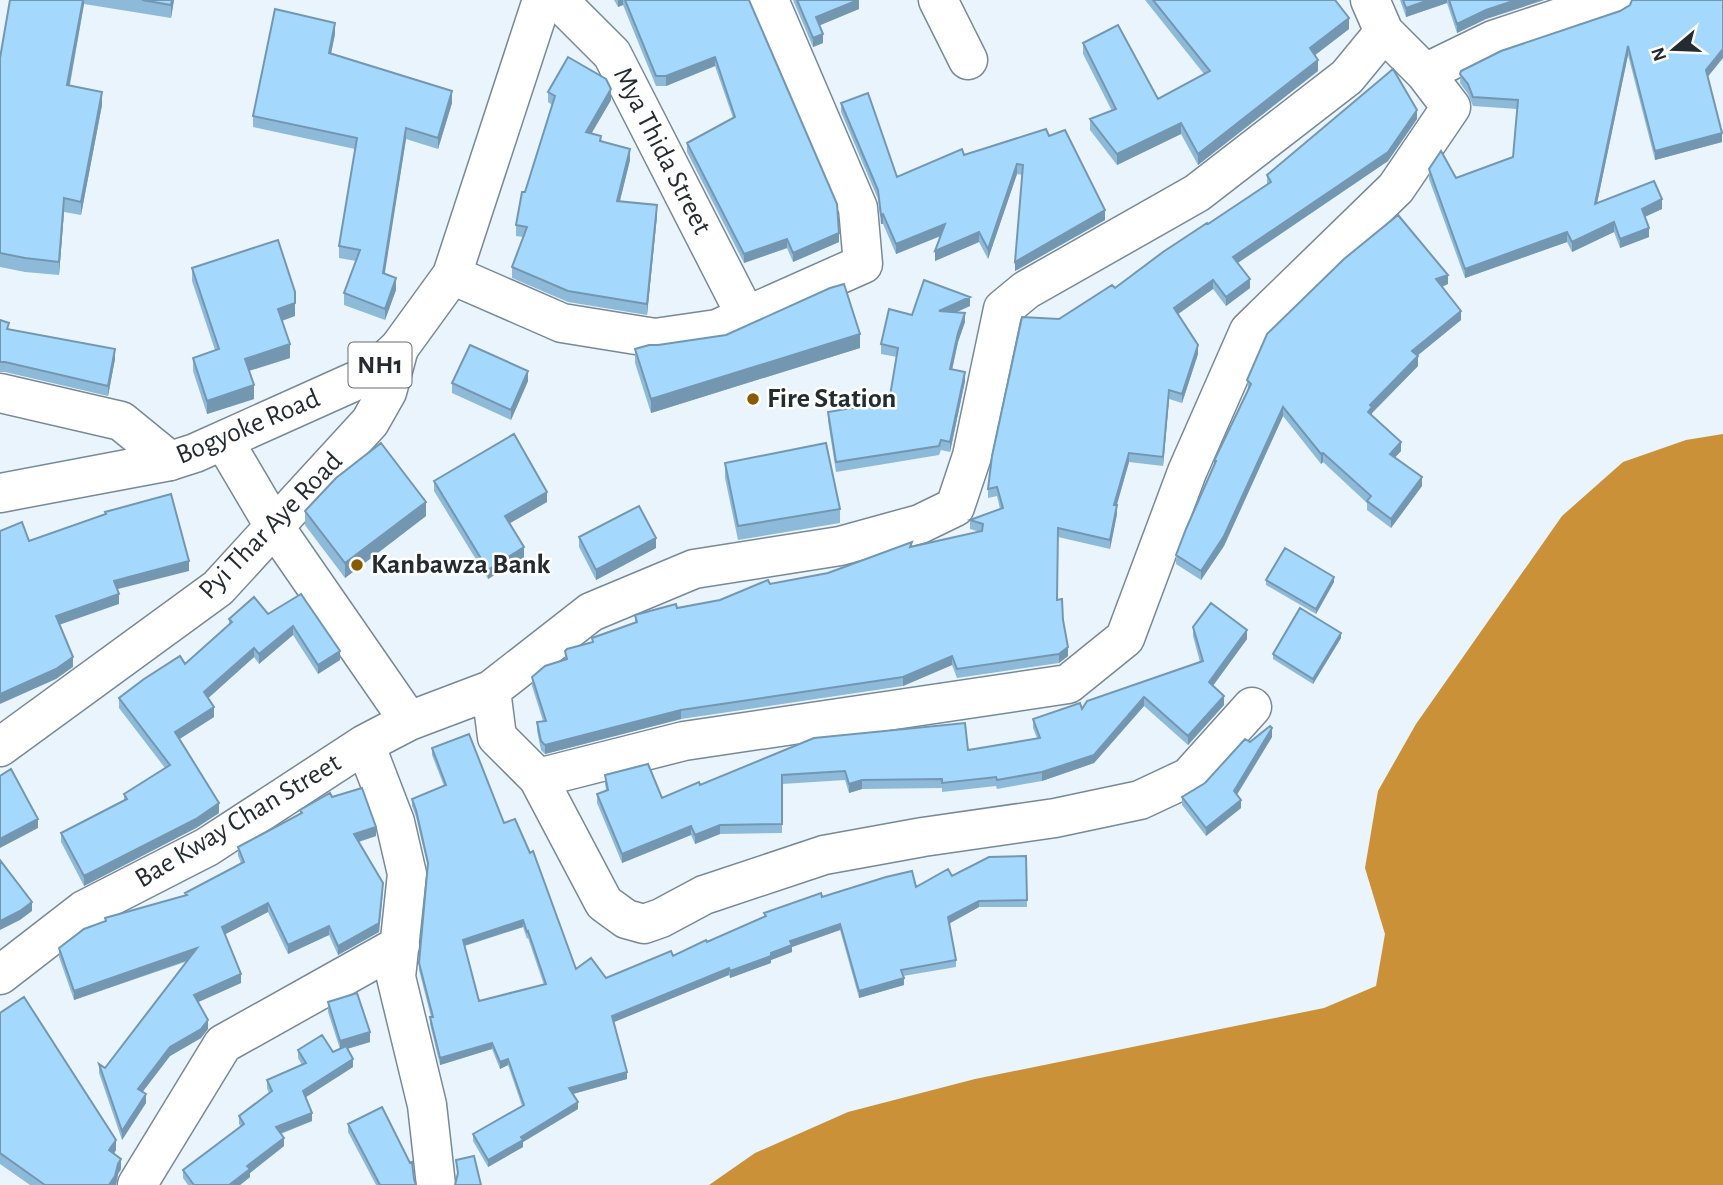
<svg xmlns="http://www.w3.org/2000/svg" width="1723" height="1185" font-family="'Alegreya Sans',sans-serif">
	<style>
		.water { fill: #ca9139 }
		.lines { fill: none; stroke-linecap: round; stroke-linejoin: round }
		.minor-casing { stroke: #788996; stroke-width: 41 }
		.highway-casing { stroke: #788996; stroke-width: 41 }
		.minor { stroke: #fff; stroke-width: 38 }
		.highway { stroke: #fff; stroke-width: 38 }
		.wall { fill: #8ebada; fill-rule: evenodd }
		.shaded-wall { fill: #7497b1 }
		.building { fill: #a5d8fd; stroke: #7497b1; stroke-width: 2; fill-rule: evenodd }
		.poi-dot { fill: #895a00; stroke: #fff; stroke-width: 2.5 }
		.labels { text-anchor: middle; dominant-baseline: central; stroke-width: 5; stroke-linejoin: round; paint-order: stroke }
		.shield { fill: #fff; stroke: #666b6f; stroke-width: 2 }
		.shield-label { font-size: 26px; font-weight: bold; fill: #242c31 }
		.street-label { font-size: 28px; fill: #242c31; stroke: #fff }
		.poi-label { font-size: 28px; font-weight: bold; fill: #242c31; stroke: #fff; text-anchor: start }
	</style>
	<rect width="100%" height="100%" fill="#e9f4fd"/>
	<path class="water" d="M1723,434v751h-1014l46,-32 93,-41 127,-33 349,-71 52,-22 9,-52 -20,-66 13,-77 38,-67 146,-208 61,-54 63,-22z"/>
	<g class="lines">
		<g class="minor-casing">
			<path id="minor" d="M558,0l54,54 134,262
				M938,0l30,60
				M1425,73l68,-33 120,-40
				M452,275l110,48 93,15 62,-9 146,-65 -5,-56 -89,-208
				M0,393l121,28 49,40
				M224,441l50,85 135,195
				M491,690l6,47 41,41 66,125 22,16 18,5 17,-6 43,-23 120,-40 99,-18 132,-19 85,-18 49,-23 63,-70
				M365,744l30,78 12,52 -11,103 31,128 9,80
				M0,747l218,-159 152,-166 17,-30 12,-44
				M538,778l146,-37 384,-57 57,-46 62,-166 62,-141 147,-143 55,-81 -26,-34 -41,-41 -14,-32
				M0,975l84,-65 123,-63 158,-103 44,-23 82,-31 100,-78 103,-43 146,-23 80,-22 35,-17 17,-51 31,-147 23,-19 171,-97 150,-116 37,-45
				M137,1185l86,-141 177,-99"/>
		</g>
		<g class="highway-casing">
			<path id="highway" d="M0,493l170,-32 25,-8 176,-79 28,-26 53,-73 90,-275"/>
		</g>
		<use href="#minor" class="minor"/>
		<use href="#highway" class="highway"/>
	</g>
	<path class="wall" d="M10,0h164l-3,18 -87,-14 -14,81 32,20 -21,110 -17,-3 -5,63 -34,-3 -25,-5v-209z
		M614,0h135l90,242 -46,20 -6,-14 -43,15 -57,-111v-9l46,-25 -18,-52 -49,20h-10l-33,-81 -5,2z
		M793,0h66v9l-40,16 4,18 -10,4z
		M1145,0h190l14,29 -34,26 3,16 -120,94 -17,-31 -64,31 -27,-35v-11l22,-8 -29,-57v-11l75,56 46,-25z
		M1400,0h144l-58,19 -29,14 -10,-30 -41,14z
		M1630,5l78,72 14,65 -67,18 -27,-105 -31,148 65,6 -17,8 4,20 -29,11 -6,-16 -42,20 -5,-10 -102,36 -36,-99v-10l27,9 57,-21 4,-48 -44,-3 -5,-12 -8,-11 1,-12 159,-60z
		M335,34l-4,19 121,50 -14,46 -32,-10 -22,135 12,16 -11,30 -41,-15v-12l12,-32 -17,-3v-12l16,-97 -102,-22v-11z
		M548,92l63,8 -20,33 39,27 -10,41 37,15 -10,99 -79,-13 -56,-24v-11l11,-30 -7,-1v-11l36,-120 -4,-3z
		M841,103l56,74 67,-22 85,-19 56,84 -90,51 7,-96 -5,-1 -29,85 -9,-17 -44,19 6,-25 -45,18 -13,-30h-2l-3,-25 -37,-87z
		M1417,119l-29,42 -150,102 12,25 -24,18 -13,-17 -35,25 20,40 -16,49 -13,-4 -6,67 -34,-4 -12,43v9l-7,35 -52,-12 -1,63 6,20 5,36 -9,7 -102,15 -5,-13 -49,21 -222,33 -136,35 -4,-4 -4,-19v-9l6,-1 -11,-35v-9l33,-17v-9l27,-9v-4l43,-15v-8l85,-15 50,-16 58,-11 84,-26 68,-15 -10,-3v-9l30,-11 -3,-13 -9,2v-9l71,-170 56,-31 152,-104v-9z
		M192,268l103,48 -13,5 8,37 -41,13 5,28 -47,15 -14,-43v-13l22,-8 -23,-69z
		M1448,284l-6,3 19,33 -44,36 1,10 -46,47v2l29,36 -6,6 27,29 -31,42 -24,-18v-7l-44,-41 -2,2 -38,-48 -59,130 -23,34 -25,-16v-9l38,-88v-6l34,-71 -1,-10 20,-46z
		M970,306l-14,6 9,10 -7,20 -6,28 13,11 -15,71 -9,-2 -2,5 -103,17 -8,-51v-9l61,-10 8,-45 -16,-3v-10l31,-29z
		M0,320l9,9 106,30 -7,37 -103,-24h-5z
		M860,348l-209,65 -16,-50v-14z
		M528,381l-17,39 -59,-27v-10z
		M725,463l115,46v14l-102,17 -13,-62z
		M434,481l113,21 -37,21 14,34 -36,22 -54,-88z
		M305,511l121,5 -81,62 -40,-53z
		M579,537l77,11 -60,32 -17,-33z
		M1266,580l68,2 -18,32 -50,-29z
		M301,594l39,66 -22,14 -25,-39 -34,29 -5,-7 -46,41 6,19 -35,22 40,74 -23,15 -112,58 -23,-44v-9l63,-33v-6l41,-26 -46,-60v-10l66,-34 44,-40v-5l39,-5z
		M1193,627l54,12 -34,47 11,19 -36,40 -44,-39 -50,57 -52,18 -45,8 -1,-3 -54,6v-4l-80,1 -13,4 -4,-13 -63,4v49l-62,1 -25,10 -4,-9 -69,28 -25,-60v-9l9,-4 -1,-6v-9l57,23 38,-13 268,-35 69,-12 -4,-10v-9l49,-10 118,-47 -7,-26z
		M1341,638l-28,46 -40,-25v-5z
		M1272,737l-35,58 4,13 -35,28 -24,-31v-8l23,-14 45,-41z
		M432,748l72,75 72,146 30,9 67,-22 34,-14 57,-25v-4l58,-16 94,-10 110,-31 1,51h-48l-30,17 7,36v7l-53,9 1,9 -45,13 -19,-68 -48,17v5l-21,8v3l-41,15 -1,-3 -116,47 14,57 -54,15 5,15 -55,33v5l-35,20 -15,-26v-7l49,-28 -14,-41 -8,4 -8,-20 -52,16 -10,-41v-7h1l-12,-47 9,-103 -12,-50 -4,-11v-7l32,-13 -12,-31zM523,927l4,12 1,-1 16,47 -65,16 -14,-55z
		M332,797l44,39 -17,6 24,50 -4,40 -41,23 -9,-20 -41,19 -20,-42 -43,22 16,49 -43,19 10,27 -7,9 -31,18 -28,36 4,11 -24,37 -23,-67v-9l6,4 83,-107 -114,39 -15,-43v-9l46,-27v-3l80,-23v-2l56,-30 -3,-7v-9l62,-33v-4z
		M328,1002l42,40 -23,7 6,18 -47,30 6,24 -31,13 3,12 -34,27v4l-10,8h-52l-5,-7v-8l58,-43 -2,-3v-8l30,-23 -2,-5v-8l35,-15 -4,-7v-8l35,2 7,-3 -12,-37z
		M0,1013l116,137 -2,4 7,15 -3,5 -2,11h-86l-30,-21z
		M348,1124l66,55 2,6h-40l-28,-53z"/>
	<path class="shaded-wall" d="M83,0h1v4l-17,94v-13z
		M172,0h2l-3,18v-13z
		M618,0h5v5l-5,2z
		M859,0v9l-43,18v-10z
		M1429,0h18v3l-41,14v-9z
		M1516,0h28l-58,19 -29,14v-9l29,-14z
		M1349,18v11l-39,30v-11z
		M335,23v11l-6,30v-11z
		M823,34v9l-10,4v-9z
		M1628,46v9l-33,158v-9z
		M1723,49v9l-17,21v-9z
		M715,57v9l-49,20v-10z
		M1318,60v11l-120,94v-11z
		M611,89v11l-25,43v-11z
		M452,91v12l-14,46v-11z
		M102,92v13l-21,110v-13z
		M1417,110v9l-29,42 -155,105v-9z
		M1181,123v11l-64,31v-11z
		M406,128v11l-23,146v-12z
		M1722,133v9l-67,18v-9z
		M630,149v11l-13,52v-11z
		M1017,164v10l-29,85v-10z
		M64,198v14l-5,63v-13z
		M1662,199v10l-20,9v-9z
		M657,205v11l-10,99v-11z
		M1105,210v10l-90,51v-9z
		M883,214v10h-2v-9z
		M1614,222v10l-42,20v-10z
		M945,224v10l-49,20v-10z
		M1649,228v9l-29,11v-9z
		M979,232v10l-44,19v-10z
		M1567,232v10l-102,36v-9z
		M839,233v9l-46,20v-9z
		M787,239v9l-43,15v-9z
		M1448,275v9l-12,5v-10z
		M396,278v12l-11,30v-11z
		M1250,279v9l-24,18v-9z
		M1213,280v9l-39,28v-9z
		M970,297v9l-31,14v-9z
		M295,303v13l-17,6v-13z
		M1461,311v9l-49,40v-9z
		M965,313v9l-7,20 -8,37v-10l8,-36z
		M860,334v14l-209,65v-14z
		M290,344v14l-45,14v-13z
		M1198,345v9l-16,49v-9z
		M115,349v10l-7,37v-10z
		M1418,356v10l-46,47v4l-4,-5 2,-7z
		M528,371v10l-17,39v-10z
		M965,372v9l-15,71v-10z
		M254,385v14l-47,15v-13z
		M1169,390v9l-6,67v-9z
		M1283,407v9l-59,130 -23,34v-9z
		M1401,442v9l-11,12v-9z
		M1129,453v9l-15,52v-9z
		M1323,453v9l-2,2v-10z
		M1422,477v9l-31,42v-9z
		M547,492v10l-42,24v-10z
		M426,502v14l-81,62v-15z
		M1117,505v9l-7,35v-9z
		M656,538v10l-60,32v-10z
		M524,547v10l-36,22v-9z
		M189,561v10l-75,19v-9z
		M1334,577v5l-18,32v-5z
		M119,594v10l-63,22v-10z
		M293,626v9l-34,29v-10z
		M1247,630v9l-38,52v-9z
		M1341,633v5l-28,46v-5z
		M1068,647v9l-9,7v-9z
		M254,648v9l-50,45v-10z
		M340,651v9l-22,14v-9z
		M952,656v9l-49,21v-9z
		M73,657v10l-17,12 -56,25v-10z
		M1224,696v9l-36,40v-9z
		M1144,697v9l-50,57 -52,18v-9z
		M214,707v10l-39,25v-10z
		M681,710v9l-136,35v-9z
		M1272,728v9l-38,62v-8z
		M862,780v9l-13,4v-9z
		M1241,800v8l-35,28v-8z
		M219,803v10l-23,15 -112,58v-10z
		M38,819v9l-38,20v-9z
		M720,825v9l-25,10v-9z
		M691,826v9l-69,28v-9z
		M376,827v9l-22,7v-9z
		M383,883l-4,49 -41,23v-9z
		M979,901v6l-31,17v-7z
		M32,902v9l-12,9 -20,10v-9z
		M268,903v9l-46,24v-9z
		M523,920v7l-60,19v-6z
		M840,924v6l-48,17v5l-21,8v3l-41,15v-7l41,-18 19,-12z
		M329,926v9l-41,19v-9z
		M197,948v9l-123,43v-9z
		M729,968v7l-117,48v-7z
		M241,974v9l-47,21v-9z
		M904,978v7l-45,13v-7z
		M208,1020v9l-7,9 -31,18 -32,42v-9l32,-42z
		M370,1032v10l-30,9v-10z
		M492,1043v6l-52,16v-7z
		M353,1059v8l-50,32v-8z
		M508,1059v6l-8,4v-7z
		M627,1072v7l-58,16v-7z
		M146,1094v9l-24,37v-9z
		M578,1102v7l-55,33v5l-35,20v-7l33,-23z
		M312,1113v8l-36,14v-8z
		M284,1138v8l-34,27v4l-10,8h-11l18,-19z
		M116,1140v10l-7,11v-11z
		M121,1159v10l-3,5 -2,11h-7z"/>
	<path class="building" d="M10,0h73l-16,85 35,7 -21,110 -17,-4 -5,64 -34,-4 -25,-5v-195z
		M142,0h30l-1,5z
		M625,0h124l88,204 2,29 -46,20 -6,-14 -43,15 -57,-111 48,-26 -20,-60 -49,19h-10z
		M797,0h61l-42,17 7,17 -10,4z
		M1153,0h182l14,18 -39,30 8,12 -120,94 -17,-31 -64,31 -27,-35 26,-10 -33,-66 35,-18 40,74 52,-28z
		M1403,0h26l-23,8z
		M1449,0h67l-30,10 -29,14z
		M1632,0h91v49l-17,21 16,63 -67,18 -27,-105 -33,158 59,-23 8,18 -20,10 7,19 -29,11 -6,-17 -42,20 -5,-10 -102,37 -36,-100 12,-18 15,27 57,-21 5,-57 -45,-3 -5,-13 -8,-10 1,-3 40,-20 119,-40 10,-6z
		M275,9l60,14 -6,30 123,38 -14,47 -32,-10 -23,145 13,5 -11,31 -41,-16 16,-43 -21,-4 18,-108 -104,-22z
		M568,57l38,22 5,10 -25,43 15,4 -1,5 30,8 -13,52 40,4 -10,99 -79,-13 -56,-24 15,-40 -11,-2 6,-33h3l30,-96 -7,-4z
		M1393,69l24,41 -29,42 -155,105 17,22 -24,18 -13,-17 -39,28 24,37 -16,49 -13,-4 -6,67 -34,-4 -15,52h3l-7,35 -52,-12 -1,72 5,-1 1,21 5,27 -9,7 -102,15 -5,-13 -49,21 -222,33 -136,35 -4,-4 -4,-19 9,-1 -14,-44 13,-11 22,-7 -2,-8 2,-2 26,-7 -1,-4 45,-16 -2,-7 41,-11 1,4 43,-8 48,-20 2,4 58,-11 84,-31 -2,5 72,-16 1,-7 -13,-4 33,-12 -6,-21 -9,2 4,-33 30,-139 37,2 53,-34 3,3 48,-36 44,-29 1,1 63,-42 -4,-7z
		M868,93l29,84 65,-28 2,6 82,-26 3,7 16,-6 40,80 -90,52 8,-97 -6,-1 -29,85 -9,-17 -44,19 10,-27 -49,20 -13,-30 -2,1 -3,-25 -37,-87z
		M1398,215l50,60 -12,4 25,32 -49,40 6,5 -48,49 2,2 -4,5 33,30 -11,12 32,23 -31,42 -24,-18 4,-5 -48,-43 -2,1 -38,-47 -59,129 -23,35 -25,-16 10,-26 30,-68h-2l37,-77 -4,-4 20,-46 77,-75z
		M278,240l17,52v11l-17,6 12,35 -45,15 9,26 -47,16 -14,-43 26,-9 -27,-81z
		M924,280l46,17 -31,14 26,2 -7,20 -8,36 15,3 -15,70 -9,-2 -2,6 -103,16 -8,-50 61,-10 9,-54 -17,-4 8,-35 23,6z
		M844,284l16,50 -209,65 -16,-50 14,-4h9l68,-10 104,-47z
		M0,320l9,3 -2,6 108,20 -7,37 -103,-24h-5z
		M470,345l58,26 -17,39 -59,-27z
		M514,434l33,58 -42,24 19,31 -36,23 -54,-89z
		M381,443l45,59 -81,61 -40,-52 31,-33z
		M826,443l14,66 -102,17 -13,-63z
		M171,494l18,67 -75,20 5,13 -63,22 17,41 -17,12 -56,25v-163l22,-9 7,19 77,-27 -1,-2z
		M639,506l17,32 -60,32 -17,-33z
		M1285,548l49,29 -18,32 -50,-29z
		M301,594l39,57 -22,14 -25,-39 -34,28 -5,-6 -50,44 10,15 -39,25 44,71 -23,16 -112,57 -23,-43 66,-34 -3,-5 46,-29 -51,-67 25,-19 36,-23 5,8 47,-42 -3,-3 25,-22 14,17z
		M1211,603l36,27 -38,52 15,14 -36,40 -44,-39 -50,58 -52,17 -45,8 -1,-3 -54,6v-4l-80,1 -13,4 -4,-13 -63,4v49l-62,1 -25,10 -4,-9 -69,28 -25,-60 11,-4 -3,-15 43,-11 14,34 37,-16 1,3 114,-47 151,-15 3,27 72,-12 -7,-19 47,-16 2,6 5,-8 116,-40 -10,-34z
		M1300,608l41,25 -28,46 -40,-25z
		M1270,726l2,2 -38,63 7,9 -35,28 -24,-31 23,-14 40,-44 5,3z
		M469,734l35,89 11,-4 15,34 3,-2 43,118 15,-11 15,20 65,-27 2,5 33,-16 1,2 59,-26 -2,-3 57,-20 1,4 64,-20 26,-6 4,16 32,-18 4,7 37,-19 37,-1 1,44 -48,1 -31,16 8,43 -55,10 3,8 -45,13 -19,-67 -50,17 2,4 -21,8v3l-41,15 -1,-3 -117,48 15,56 -58,16 9,14 -57,35 2,3 -35,20 -15,-26 51,-29 -16,-46 -8,3 -8,-19 -52,15 -10,-41h3l-14,-54 9,-100 -12,-53 -4,-11 34,-14 -14,-37zM523,920l4,12 1,-1 18,53 -67,17 -16,-61z
		M11,769l27,50 -38,20v-63z
		M362,788l14,39 -22,7 29,49 -4,40 -41,23 -9,-20 -41,19 -20,-42 -46,24 19,47 -47,21 14,25 -7,9 -31,18 -32,42 8,5 -24,37 -23,-67 6,4 92,-120 -123,43 -15,-43 25,-19 22,-8 -1,-3 82,-23 -2,-2 59,-31 -6,-15 64,-34 -2,-3 30,-17 2,4z
		M0,860l32,42 -12,9 -20,10z
		M357,993l13,39 -30,9 -12,-39z
		M24,997l92,143 -7,10 12,9 -3,5 -3,12 -6,9h-64l-45,-32v-140z
		M322,1035l11,17 13,-6 7,13 -50,32 9,22 -36,14 8,11 -37,28 3,3 -21,16h-35l-11,-15 61,-46 -5,-8 33,-25 -5,-11 39,-17 -8,-13z
		M382,1107l28,56 2,-1 2,17 2,6h-36l-32,-61z
		M474,1156l7,29h-26l3,-12 -2,-13z"/>
	<g class="poi-dot">
		<circle cx="753" cy="399" r="7"/>
		<circle cx="357" cy="565" r="7"/>
	</g>
	<g class="labels">
		<rect class="shield" x="348.5" y="342.5" width="63" height="45" rx="5"/>
		<g class="shield-label">
			<text x="380" y="365">NH1</text>
		</g>
		<g class="street-label">
			<text transform="translate(662 151) rotate(63)">Mya Thida Street</text>
			<text transform="translate(248 427) rotate(-23)">Bogyoke Road</text>
			<text transform="translate(271 526) rotate(-46)">Pyi Thar Aye Road</text>
			<text transform="translate(238 821) rotate(-31)">Bae Kway Chan Street</text>
		</g>
		<g class="poi-label">
			<text x="767" y="399">Fire Station</text>
			<text x="371" y="565">Kanbawza Bank</text>
		</g>
	</g>
	<g transform="translate(1674 49) rotate(251)" stroke="#ffffff" stroke-width="5" paint-order="stroke">
	<path d="M0-5L12 26L0 18L-12 26Z" fill="#242c31"/>
	<text y="-10" font-size="19" font-weight="bold" text-anchor="middle" fill="#242c31">N</text>
	</g>
</svg>
